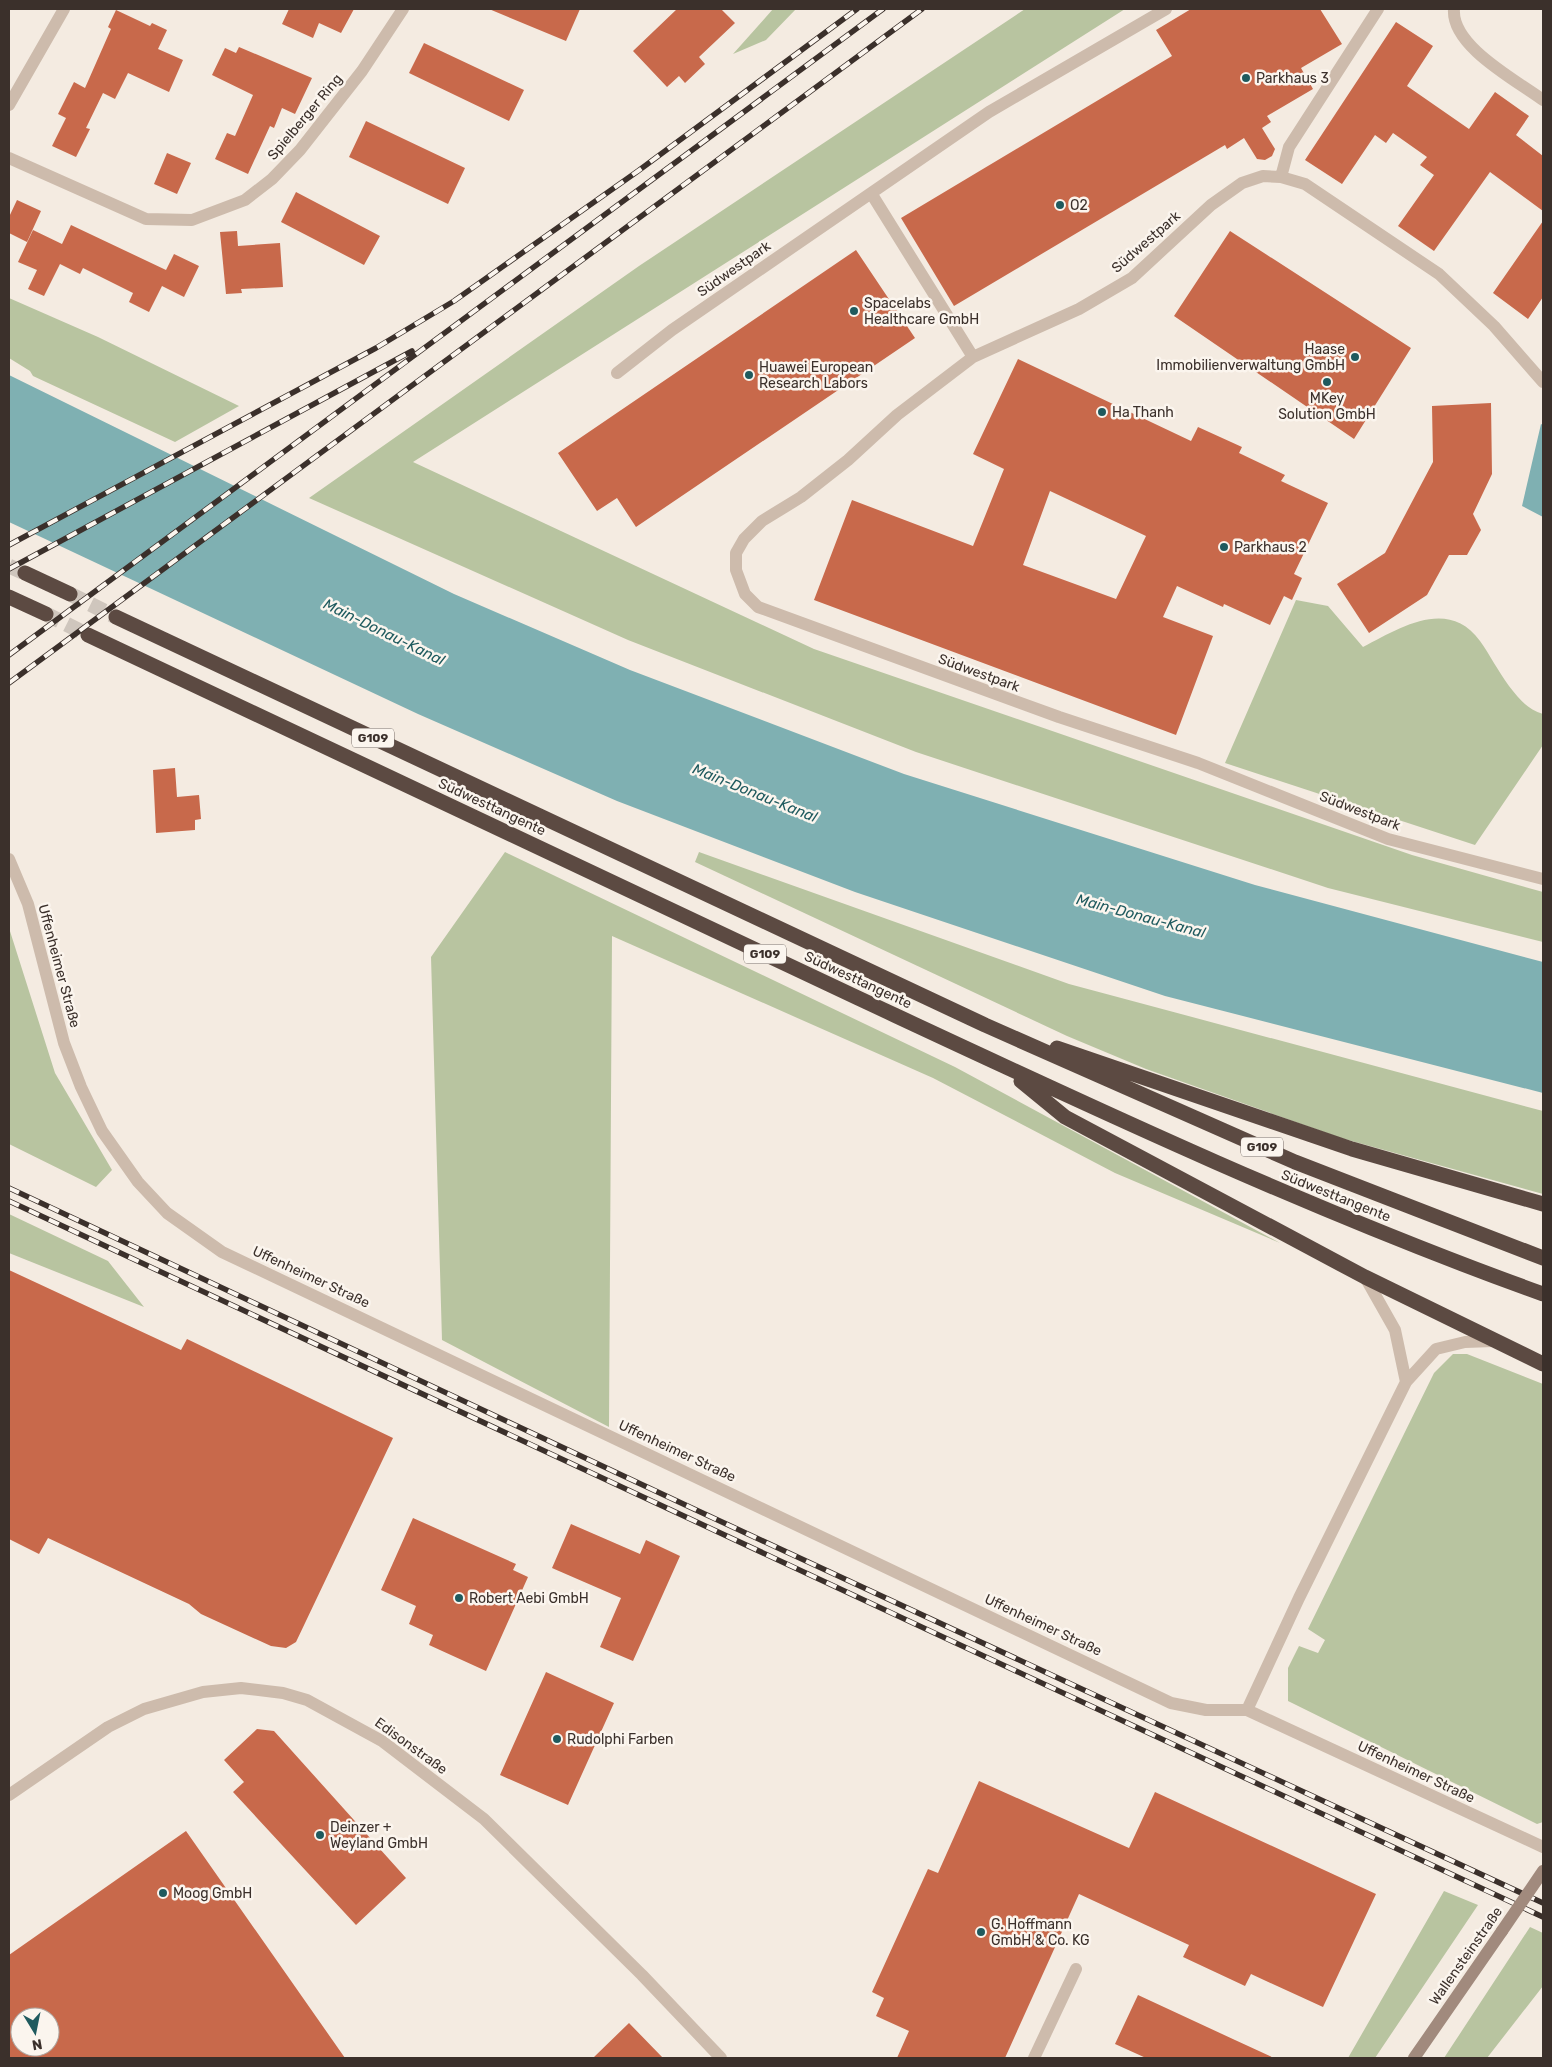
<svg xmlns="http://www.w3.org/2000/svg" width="1552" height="2067" font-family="Rubik,sans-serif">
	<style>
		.green { fill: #b8c4a0 }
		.water { fill: #7fb0b2 }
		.building { fill: #c8694b; fill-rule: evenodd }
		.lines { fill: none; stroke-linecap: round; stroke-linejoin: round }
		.highway-tunnel { stroke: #cfc6bd; stroke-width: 15; stroke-dasharray: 15 8; stroke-linecap: butt }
		.street { stroke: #cdbbac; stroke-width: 12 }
		.secondary { stroke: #a18a7d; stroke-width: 12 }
		.highway { stroke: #5c4a42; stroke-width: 15 }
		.rail-casing { stroke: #3b302b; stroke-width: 5.5 }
		.rail { stroke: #fbf5ee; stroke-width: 4; stroke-dasharray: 11; stroke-linecap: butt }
		.secondary-bridge { stroke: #a18a7d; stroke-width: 12 }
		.poi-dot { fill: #1f5a5e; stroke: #fbf5ee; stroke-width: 2 }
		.labels { text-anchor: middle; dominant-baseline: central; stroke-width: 5; stroke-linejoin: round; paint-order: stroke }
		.shield { fill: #fbf5ee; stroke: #756b66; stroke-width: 1 }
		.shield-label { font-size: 12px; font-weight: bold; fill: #3b302b }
		.poi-label { font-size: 14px; fill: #3b302b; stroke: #fbf5ee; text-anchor: start }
		.street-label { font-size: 14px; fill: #3b302b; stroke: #fbf5ee }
		.water-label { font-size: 15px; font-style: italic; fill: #1f5a5e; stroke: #fbf5ee }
	</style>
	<rect width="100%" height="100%" fill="#f4ebe1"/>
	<path class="green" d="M773,9h23l-30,31 -33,14z
		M1025,9h100l-712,453 401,187 598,206 131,37v50l-215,-54 -412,-136 -288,-112 -319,-142 330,-232z
		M9,298l89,39 141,69 -64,36 -142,-66 -3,-5 -21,-13z
		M1296,600l32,6 35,41c37,-19 85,-50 117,-6 10,14 18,30 29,45 10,13 18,23 34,28v31l-68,100 -250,-82z
		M505,852l450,215 325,176 -165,-70 -182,-95 -321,-142 -3,491 -167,-87 -11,-383z
		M699,852l370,132 474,127v83l-202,-56 -195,-69 -79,-33 -372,-174z
		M9,928l46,145 57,97 -16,17 -87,-43z
		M9,1214l99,47 36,46 -135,-54z
		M1453,1354h14l76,30v438l-6,2 -249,-123v-33l11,-22 19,7 7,-13 -17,-11 126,-256z
		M1444,1891l34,14 -103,153h-27z
		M1530,1927l13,6v53l-56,72h-43z"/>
	<path class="water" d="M9,375l445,219 176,76 274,104 351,111 288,77v131l-378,-97 -310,-104 -238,-91 -199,-87 -409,-192z
		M1541,424l2,1v92l-21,-11z"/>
	<path class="building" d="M289,9h65l-13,24 -22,-10 -6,15 -31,-14z
		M489,9h91l-14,32z
		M677,9h44l14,14 -36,34 6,7 -20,19 -6,-7 -12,11 -34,-36z
		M1191,9h129l22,35 -41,24 12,21 -46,27 4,6 -9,6 13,21 -3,7 -7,4 -8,-1 -13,-21 -17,11 -2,-4 -271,161 -53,-88 271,-162 -16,-26z
		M116,10l34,16 2,-3 15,7 -9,19 25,11 -14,32 -41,-19 -13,26 -12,-6 -17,35 4,1 -14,28 -24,-11 14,-28 -8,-4 16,-32 11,6 26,-59 -3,-2z
		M1396,22l37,24 -26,40 62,43 26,-37 34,24 -13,19 27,21v55l-53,-39 -56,79 -36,-25 36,-51 -14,-10 7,-8 -34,-24 -7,10 -11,-8 -33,49 -37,-24z
		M424,43l100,47 -15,31 -100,-48z
		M239,47l73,31 -17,36 -13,-6 -8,20 -4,-2 -22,48 -33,-15 12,-26 8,3 18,-41 -41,-20 13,-27 11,5z
		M366,121l99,47 -17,36 -99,-47z
		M167,153l24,10 -14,31 -23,-10z
		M296,192l84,44 -16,29 -83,-43z
		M17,200l24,11 -14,31 -18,-9v-16z
		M1543,221v76l-15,22 -35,-26z
		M71,225l95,45 8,-16 25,12 -15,31 -22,-11 -13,26 -20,-10 4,-9 -50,-25 -3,6 -20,-10 -16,32 -16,-7 9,-19 -19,-8 15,-32 29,14z
		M237,231l1,15 42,-3 3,44 -42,2 1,4 -16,1 -6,-62z
		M1230,231l181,117 -57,91 -180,-123z
		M856,250l59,88 -279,189 -19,-29 -20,13 -39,-58z
		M1018,359l173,82 7,-14 44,20 -3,6 46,22 -4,6 47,22 -34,71 8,4 -10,22 -8,-4 -14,29 -46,-21 -1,3 -46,-21 -14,31 50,19 -37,99 -362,-135 38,-100 121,46 31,-77 -31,-15zM1050,491l96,45 -30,63 -93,-34z
		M1491,403l1,71 -19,40 8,16 -14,25h-18l-22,40 -58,38 -32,-49 48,-31 48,-91 -1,-56z
		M175,768l2,29 22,-2 2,24 -6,1v10l-39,3 -3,-63z
		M9,1270l172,80 6,-11 206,99 -97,204 -10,6 -15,-2 -70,-32 -12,-10 -141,-66 -9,16 -30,-15z
		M413,1518l103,46 -3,6 15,7 -42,94 -57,-26 4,-10 -24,-11 7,-18 -35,-16z
		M571,1524l69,30 6,-14 34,16 -47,105 -33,-14 21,-49 -69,-30z
		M546,1672l68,31 -46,102 -68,-30z
		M257,1729l17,2 132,147 -50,47 -123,-133 11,-10 -20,-22z
		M979,1781l150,67 26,-56 221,102 -53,113 -72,-33 -6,12 -62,-29 6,-12 -110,-51 -74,164h-108l12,-27 -33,-15 8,-18 -12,-6 56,-123 10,4z
		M186,1831l159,227h-336v-103zM20,2017h30v30h-30z
		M1138,1995l97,45 39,18h-128l-31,-14z
		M629,2023l34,35h-70z"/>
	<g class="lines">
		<path class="highway-tunnel" d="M9,566l16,7
			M70,594l46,23
			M46,614l42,21"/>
		<path class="street" d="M1454,9c-3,37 62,71 89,91
			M9,105l55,-96
			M9,158l137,61 46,1 53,-20 27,-21 28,-29 62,-79 41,-62
			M1281,177l8,-30 89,-138
			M871,193l102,164
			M617,373l55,-43 317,-218 177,-103
			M1543,382l-49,-56 -55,-52 -134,-90 -24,-7 -18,-1 -21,7 -31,22 -79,73 -53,31 -106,48 -76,58 -49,45 -47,37 -39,24 -18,18 -8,14v17l9,24 13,13 301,110 139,46 190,76 155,40
			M9,859l19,45 36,139 17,44 21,44 36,51 29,31 55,39 949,451 35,7h41l296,137
			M1365,1277l30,53 11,52
			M1247,1710l52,-112 107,-216 30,-33 29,-7 28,-1
			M9,1795l99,-68 36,-18 59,-17 38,-4 42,5 24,7 75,41 102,78 158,156 79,83
			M1034,2058l42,-89"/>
		<path class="secondary" d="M1414,2058l88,-127"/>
		<path class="highway" d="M25,573l45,21
			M9,597l37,17
			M116,617l869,408 310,137 248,96
			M88,635c256,121 513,242 770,363 225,105 451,212 685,296
			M1057,1048l295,101 191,55
			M1021,1081l44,36 300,160 178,87"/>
		<g class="rail-casing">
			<path id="rail" d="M9,545l367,-197 78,-47 184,-130 219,-162
				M9,569l403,-218
				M9,655l874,-646
				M9,683l913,-674
				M9,1188l685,321 849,394
				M9,1201l1534,716"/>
		</g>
		<use href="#rail" class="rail"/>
		<path class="secondary-bridge" d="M1502,1931l41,-60"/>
	</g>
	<g class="poi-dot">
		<circle cx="1246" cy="78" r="5"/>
		<circle cx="1060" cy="205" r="5"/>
		<circle cx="854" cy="311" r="5"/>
		<circle cx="1355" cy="357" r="5"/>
		<circle cx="749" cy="375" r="5"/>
		<circle cx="1327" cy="382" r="5"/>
		<circle cx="1102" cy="412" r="5"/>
		<circle cx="1224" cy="547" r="5"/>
		<circle cx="459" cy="1598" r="5"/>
		<circle cx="557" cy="1739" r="5"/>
		<circle cx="320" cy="1835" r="5"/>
		<circle cx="163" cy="1893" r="5"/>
		<circle cx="981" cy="1932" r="5"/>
	</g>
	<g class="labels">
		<g class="shield">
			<rect x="352" y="728.5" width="42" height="19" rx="4"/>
			<rect x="744" y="944.5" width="42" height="19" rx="4"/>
			<rect x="1241" y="1137.5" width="42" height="19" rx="4"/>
		</g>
		<g class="shield-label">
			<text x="373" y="738">G109</text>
			<text x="765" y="954">G109</text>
			<text x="1262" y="1147">G109</text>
		</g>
		<g class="poi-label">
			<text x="1256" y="78">Parkhaus 3</text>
			<text x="1070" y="205">O2</text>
			<text x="864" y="303">Spacelabs<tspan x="864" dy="16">Healthcare GmbH</tspan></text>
			<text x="1345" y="349" text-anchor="end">Haase<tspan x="1345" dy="16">Immobilienverwaltung GmbH</tspan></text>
			<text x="759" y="367">Huawei European<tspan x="759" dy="16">Research Labors</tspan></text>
			<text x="1327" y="398" text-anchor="middle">MKey<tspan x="1327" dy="16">Solution GmbH</tspan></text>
			<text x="1112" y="412">Ha Thanh</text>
			<text x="1234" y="547">Parkhaus 2</text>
			<text x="469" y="1598">Robert Aebi GmbH</text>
			<text x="567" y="1739">Rudolphi Farben</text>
			<text x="330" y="1827">Deinzer +<tspan x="330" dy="16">Weyland GmbH</tspan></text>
			<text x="173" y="1893">Moog GmbH</text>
			<text x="991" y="1924">G. Hoffmann<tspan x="991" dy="16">GmbH &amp; Co. KG</tspan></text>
		</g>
		<g class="street-label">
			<text transform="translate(305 117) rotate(-50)">Spielberger Ring</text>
			<text transform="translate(1146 242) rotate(-41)">Südwestpark</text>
			<text transform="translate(734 269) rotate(-35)">Südwestpark</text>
			<text transform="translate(979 673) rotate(20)">Südwestpark</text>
			<text transform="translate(492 807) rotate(25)">Südwesttangente</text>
			<text transform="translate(1360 811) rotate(21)">Südwestpark</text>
			<text transform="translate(59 966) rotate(75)">Uffenheimer Straße</text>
			<text transform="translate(858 980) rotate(25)">Südwesttangente</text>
			<text transform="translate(1336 1196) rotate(22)">Südwesttangente</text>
			<text transform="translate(311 1277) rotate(25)">Uffenheimer Straße</text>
			<text transform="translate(677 1451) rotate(25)">Uffenheimer Straße</text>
			<text transform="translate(1043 1625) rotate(25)">Uffenheimer Straße</text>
			<text transform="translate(411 1746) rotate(36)">Edisonstraße</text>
			<text transform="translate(1416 1772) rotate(25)">Uffenheimer Straße</text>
			<text transform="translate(1466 1956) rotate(-55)">Wallensteinstraße</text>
		</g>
		<g class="water-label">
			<text transform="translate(384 632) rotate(26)">Main-Donau-Kanal</text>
			<text transform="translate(755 793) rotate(22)">Main-Donau-Kanal</text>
			<text transform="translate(1141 916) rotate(15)">Main-Donau-Kanal</text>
		</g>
	</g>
	<rect width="1552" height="2067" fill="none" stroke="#3b302b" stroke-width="20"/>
	<g transform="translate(35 2032) rotate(170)"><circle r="24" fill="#fbf5ee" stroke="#aea6a0"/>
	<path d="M0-4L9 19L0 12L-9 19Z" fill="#1f5a5e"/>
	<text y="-8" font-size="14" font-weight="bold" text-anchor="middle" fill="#3b302b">N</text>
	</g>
</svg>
